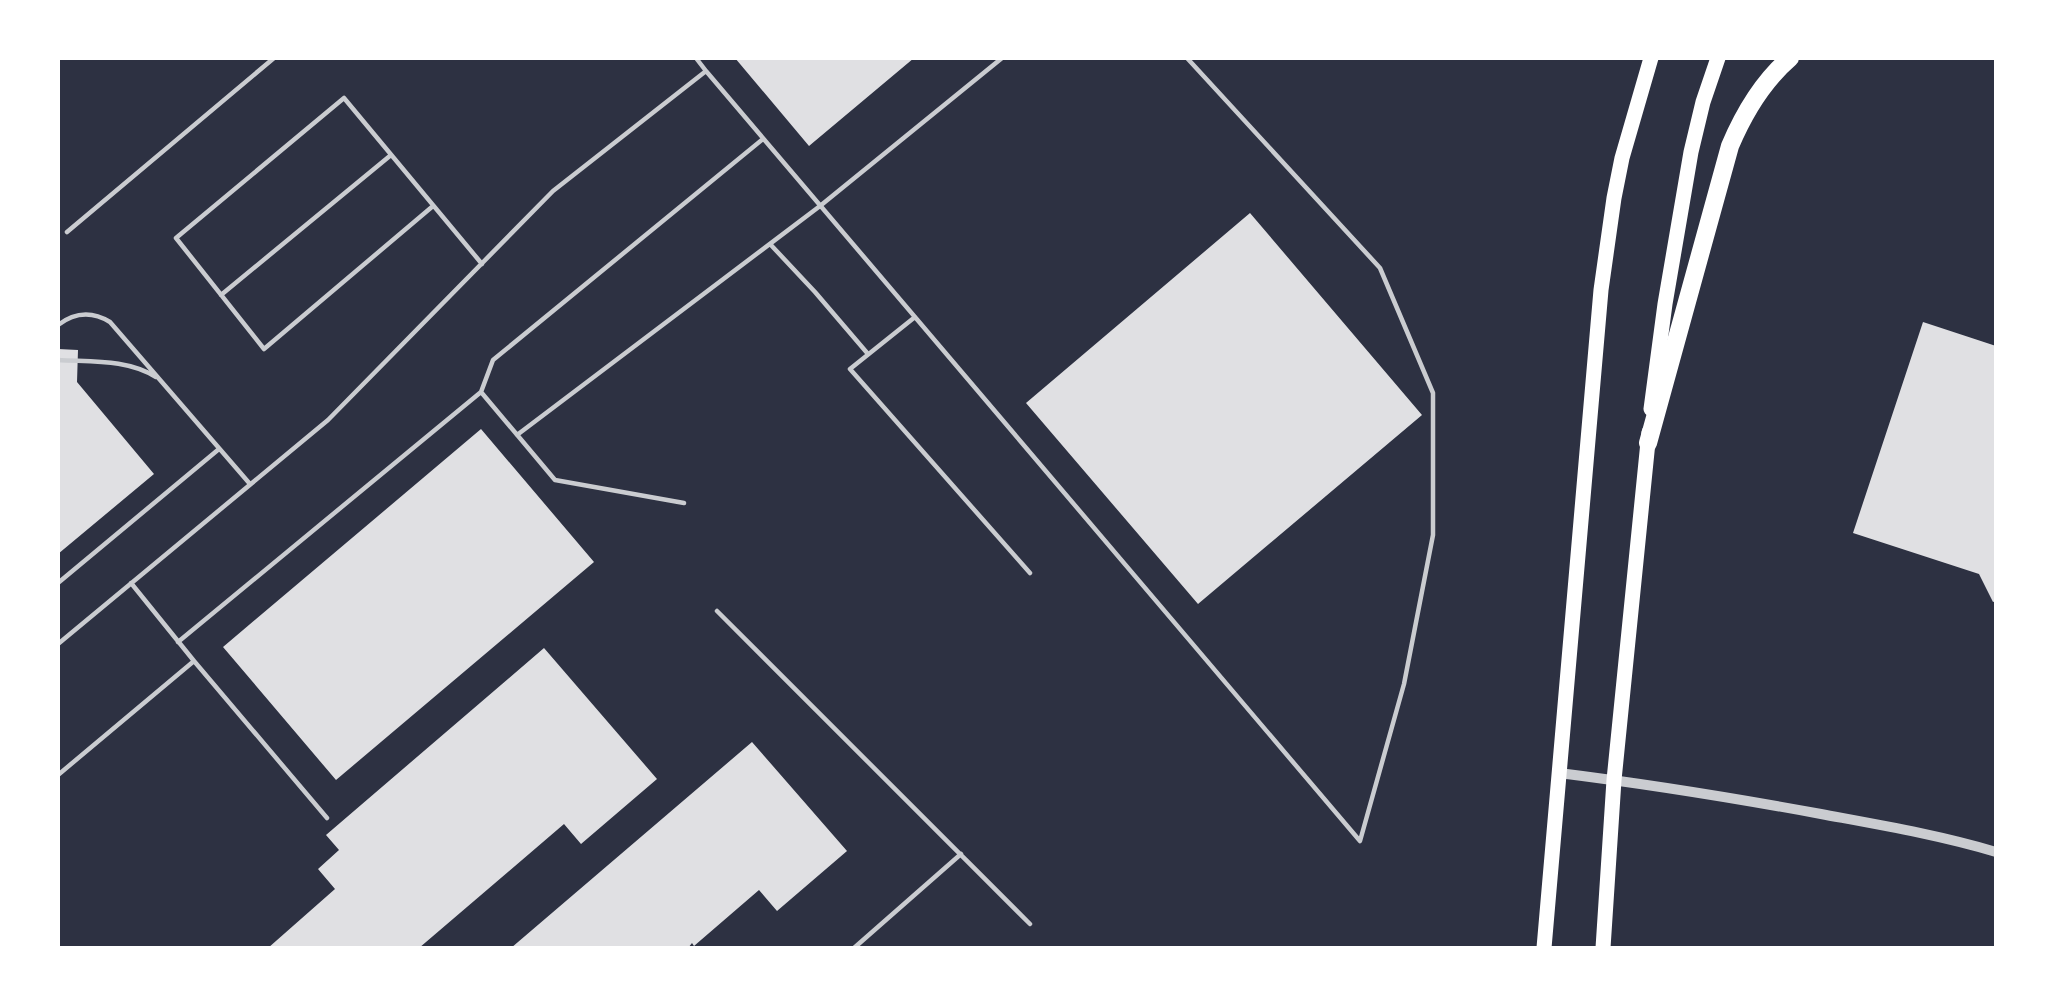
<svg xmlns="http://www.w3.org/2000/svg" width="2054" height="1006" font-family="'Source Sans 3',sans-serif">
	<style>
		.building { fill: #e0e0e3 }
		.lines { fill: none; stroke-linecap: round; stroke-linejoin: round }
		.service { stroke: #caccd0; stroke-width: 4.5 }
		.tertiary { stroke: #caccd0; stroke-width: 10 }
		.primary { stroke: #fff; stroke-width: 15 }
		.motorway { stroke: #fff; stroke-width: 18 }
	</style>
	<rect width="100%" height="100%" fill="#2d3142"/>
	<path class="building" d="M735,58h179l-105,88z
		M1250,213l172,202 -224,189 -172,-201z
		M1923,322l73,24v255l-3,1 -14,-28 -126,-41z
		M58,349l20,1 -1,32 77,92 -96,80z
		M481,429l113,133 -258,218 -113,-133z
		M544,648l113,131 -76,65 -17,-20 -145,124h-151l67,-59 -17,-20 21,-19 -13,-15z
		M752,742l95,109 -70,60 -18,-21 -65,56 -2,-3 -4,5h-177z"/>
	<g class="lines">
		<path class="service" d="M696,58l10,13
			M433,206l-169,143 -88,-111 168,-140 138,166
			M67,232l207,-174
			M770,244l45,48 53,62
			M221,295l170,-140
			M915,317l-65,52 180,204
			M58,325c17,-13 34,-14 52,-3l140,162
			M58,360c34,2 69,-1 98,17
			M481,392l74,88 129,23
			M517,435l303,-229 182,-148
			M58,583l161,-134
			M717,611l313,313
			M178,642l303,-250 12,-32 270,-221
			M58,644l270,-224 225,-229 153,-120 654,770 44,-157 29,-149v-142l-53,-125 -193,-210
			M194,661l133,157
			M58,775l136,-114 -63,-78
			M854,948l107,-94"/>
		<path class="tertiary" d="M1559,773c88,11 175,25 262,41 59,11 118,21 175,38"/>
		<path class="primary" d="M1651,409l14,-105 26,-152 12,-50 15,-44
			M1544,948l57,-658 13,-92 8,-40 29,-100
			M1603,948l11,-168 35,-348"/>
		<path class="motorway" d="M1648,443l82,-297c14,-33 32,-64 60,-88"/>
	</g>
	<rect width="2054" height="1006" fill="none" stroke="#ffffff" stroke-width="120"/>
</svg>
